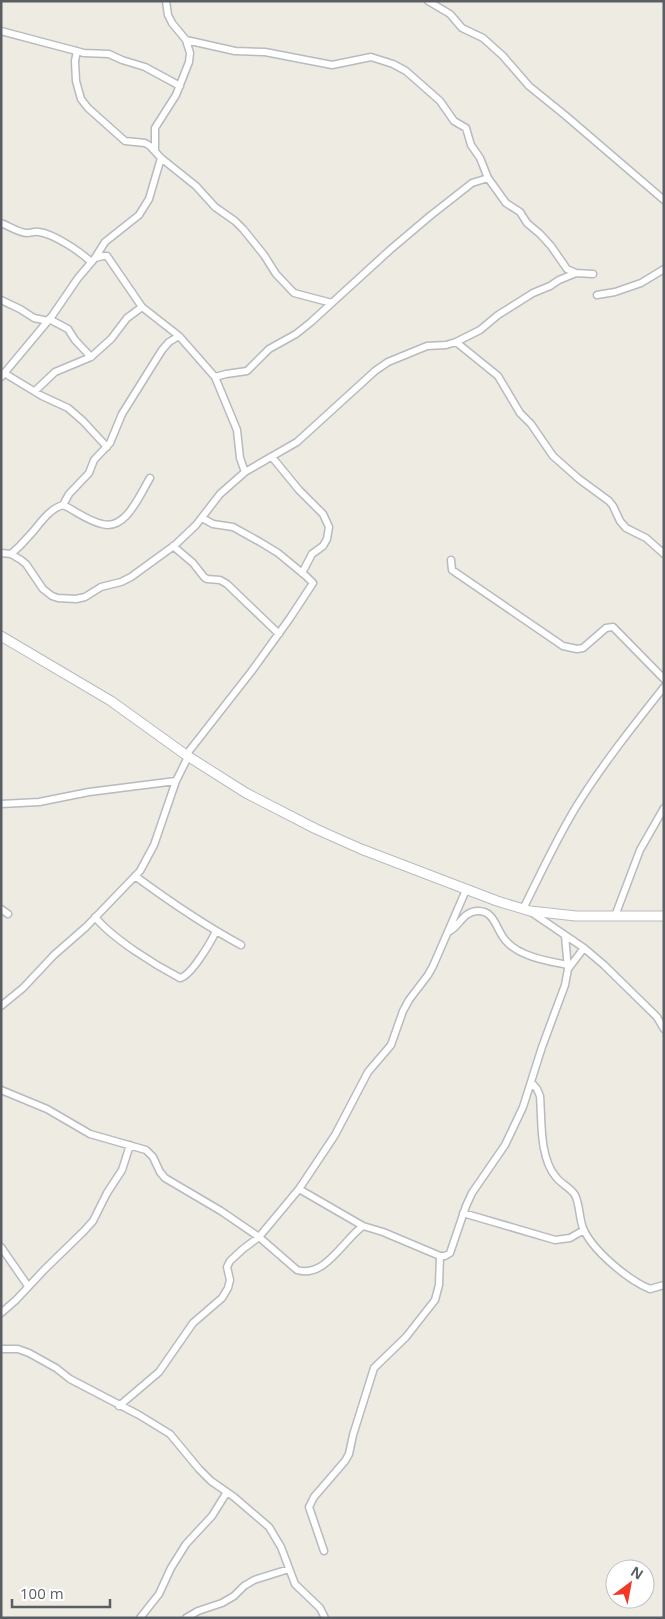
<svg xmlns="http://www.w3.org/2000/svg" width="665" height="1619" font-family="'Open Sans',sans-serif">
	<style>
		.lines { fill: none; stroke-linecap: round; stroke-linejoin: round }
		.street-casing { stroke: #b7babf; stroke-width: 9 }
		.secondary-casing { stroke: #b7bbc1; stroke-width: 11 }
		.street { stroke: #fff; stroke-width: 6 }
		.secondary { stroke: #fff; stroke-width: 9 }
	</style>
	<rect width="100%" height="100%" fill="#eeebe2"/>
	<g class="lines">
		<g class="street-casing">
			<path id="street" d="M428,1l22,13 12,14 21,10 20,18 26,30 37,30 98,84
				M1,31l83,22 25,1 13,6 23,7 35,19
				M186,40l49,11 30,1 67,13 39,-8 22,7 13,7 34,30 14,20 12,7 5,17 9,13 8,20 18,25 14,9 7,11 13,11 11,12 16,23 9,4 17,1
				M77,51l-2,10 1,20 5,18 7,9 37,33 20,2 5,3 11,12 35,28 19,21 20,14 8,8 21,26 12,19 18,19 38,10
				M155,150v-22l21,-33 13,-33 1,-9 -4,-13 -14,-17 -4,-8 -2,-14
				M1,223c8,3 18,10 26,10 4,0 8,-2 12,-1 15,2 42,20 52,30
				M95,258l8,-2h4l35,51 37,29 36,41 22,53 3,28 5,14
				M597,295l18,-3 26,-9 23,-14
				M1,300l19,9 14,9 14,3
				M49,319l19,10 7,11 16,17
				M456,342l42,34 22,37 11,11 22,32 26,23 30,22 4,5 7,15 6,7 20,10 18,16
				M4,373l38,23 26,12 15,13 24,26
				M1,377l51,-61 26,-38 17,-20 10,-16 34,-27 10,-16 12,-41
				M215,377l11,-3 21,-3 22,-22 27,-15 15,-12 80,-73 39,-33 42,-33 16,-5
				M35,391l20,-19 36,-15 20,-18 16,-21 15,-11
				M272,457l27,33 24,24 6,13 -2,12 -4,7 -11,8 -10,19
				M63,505l6,-11 20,-21 5,-13 16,-17 12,-29 40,-64 7,-8 10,-6
				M173,546l20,17 11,14 3,2 13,1 7,4 52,50
				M1,553l10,1 10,6 5,4 17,25 9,7 6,2 18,1 9,-2 16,-10 20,-5 10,-5 44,-32 21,-20 24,-31 25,-22 52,-30 78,-71 13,-9 39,-16 19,-1 10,-3 24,-12 18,-15 35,-22 17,-7 9,-6 17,-7
				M11,554c6,-5 12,-11 17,-17 10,-10 20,-28 35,-32 13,6 25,16 39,19 24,7 38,-30 48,-46
				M451,560l1,10 111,76 14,3 6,-1 23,-20 7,-1 51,52
				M186,755l65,-83 39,-54 23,-35 -7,-7 -28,-23 -18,-11 -27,-15 -20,-3 -11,-6
				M1,804l38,-2 50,-10 87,-11
				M135,876c34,25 69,49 106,69
				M1,909l7,5
				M523,909c17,-34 33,-69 53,-102 26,-42 57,-81 88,-120
				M531,912l53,36 20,17 53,52 7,12
				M615,916l25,-66 24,-42
				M95,917c18,22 60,48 85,61 11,-2 31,-36 36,-47
				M450,931c10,-6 13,-19 27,-20 19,-1 19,21 30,31 14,15 41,19 61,23
				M568,969l16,-21
				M1,1006l22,-18 31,-33 32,-28 54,-56 14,-26 22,-64 12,-24
				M531,1082l6,7 3,7c2,24 -1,61 16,81 5,7 14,10 19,18 5,10 4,23 8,33 9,22 45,52 67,61l14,-4
				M1,1090l46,19 43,25 56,16 7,7 7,15 5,6 56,33 38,26 38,33c28,9 47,-31 66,-44
				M299,1189l64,37 20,6 57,24h5l5,-3 16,-47 6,-13 33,-48 18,-38 19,-60 23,-62 3,-16 -3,-33
				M463,1213l92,27 15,-2 14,-8
				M1,1247l27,39
				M1,1313l15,-13 29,-31 39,-38 9,-10 14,-28 15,-23 8,-25
				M1,1349h17l11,4 27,15 14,11 69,36 31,19 29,35 12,12 23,16 35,30 12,20 14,37 25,24 5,10
				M119,1406l40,-34 34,-49 29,-25 6,-10 2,-8 -3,-13 3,-6 13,-12 16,-12 40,-48 36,-54 33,-63 23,-27 12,-34 6,-11 19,-25 5,-9 33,-76
				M324,1551l-15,-44 5,-10 31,-36 4,-7 4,-19 21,-67 32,-31 29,-37 4,-15 1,-29
				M140,1618l19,-24 12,-26 15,-24 26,-28 15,-24
				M186,1618l12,-7 24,-8 12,-7 10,-10 10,-6 35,-11"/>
		</g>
		<g class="secondary-casing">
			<path id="secondary" d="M1,636l110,65 75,54 60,38 70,36 45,20 136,52 33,10 46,5h88"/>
		</g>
		<use href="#street" class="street"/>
		<use href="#secondary" class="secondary"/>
	</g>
	<rect width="665" height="1619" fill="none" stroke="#5a5e63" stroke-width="5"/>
	<g transform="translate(630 1584) rotate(32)"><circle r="24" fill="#ffffff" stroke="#bdbfc1"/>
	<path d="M0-4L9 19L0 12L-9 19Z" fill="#f03a26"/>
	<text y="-8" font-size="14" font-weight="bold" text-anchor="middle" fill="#5a5e63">N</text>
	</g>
	<path d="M12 1599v8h98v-8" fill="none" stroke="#5a5e63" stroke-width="2.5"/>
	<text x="20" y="1599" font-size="15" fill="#5a5e63" stroke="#ffffff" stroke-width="4" paint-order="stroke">100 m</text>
</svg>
